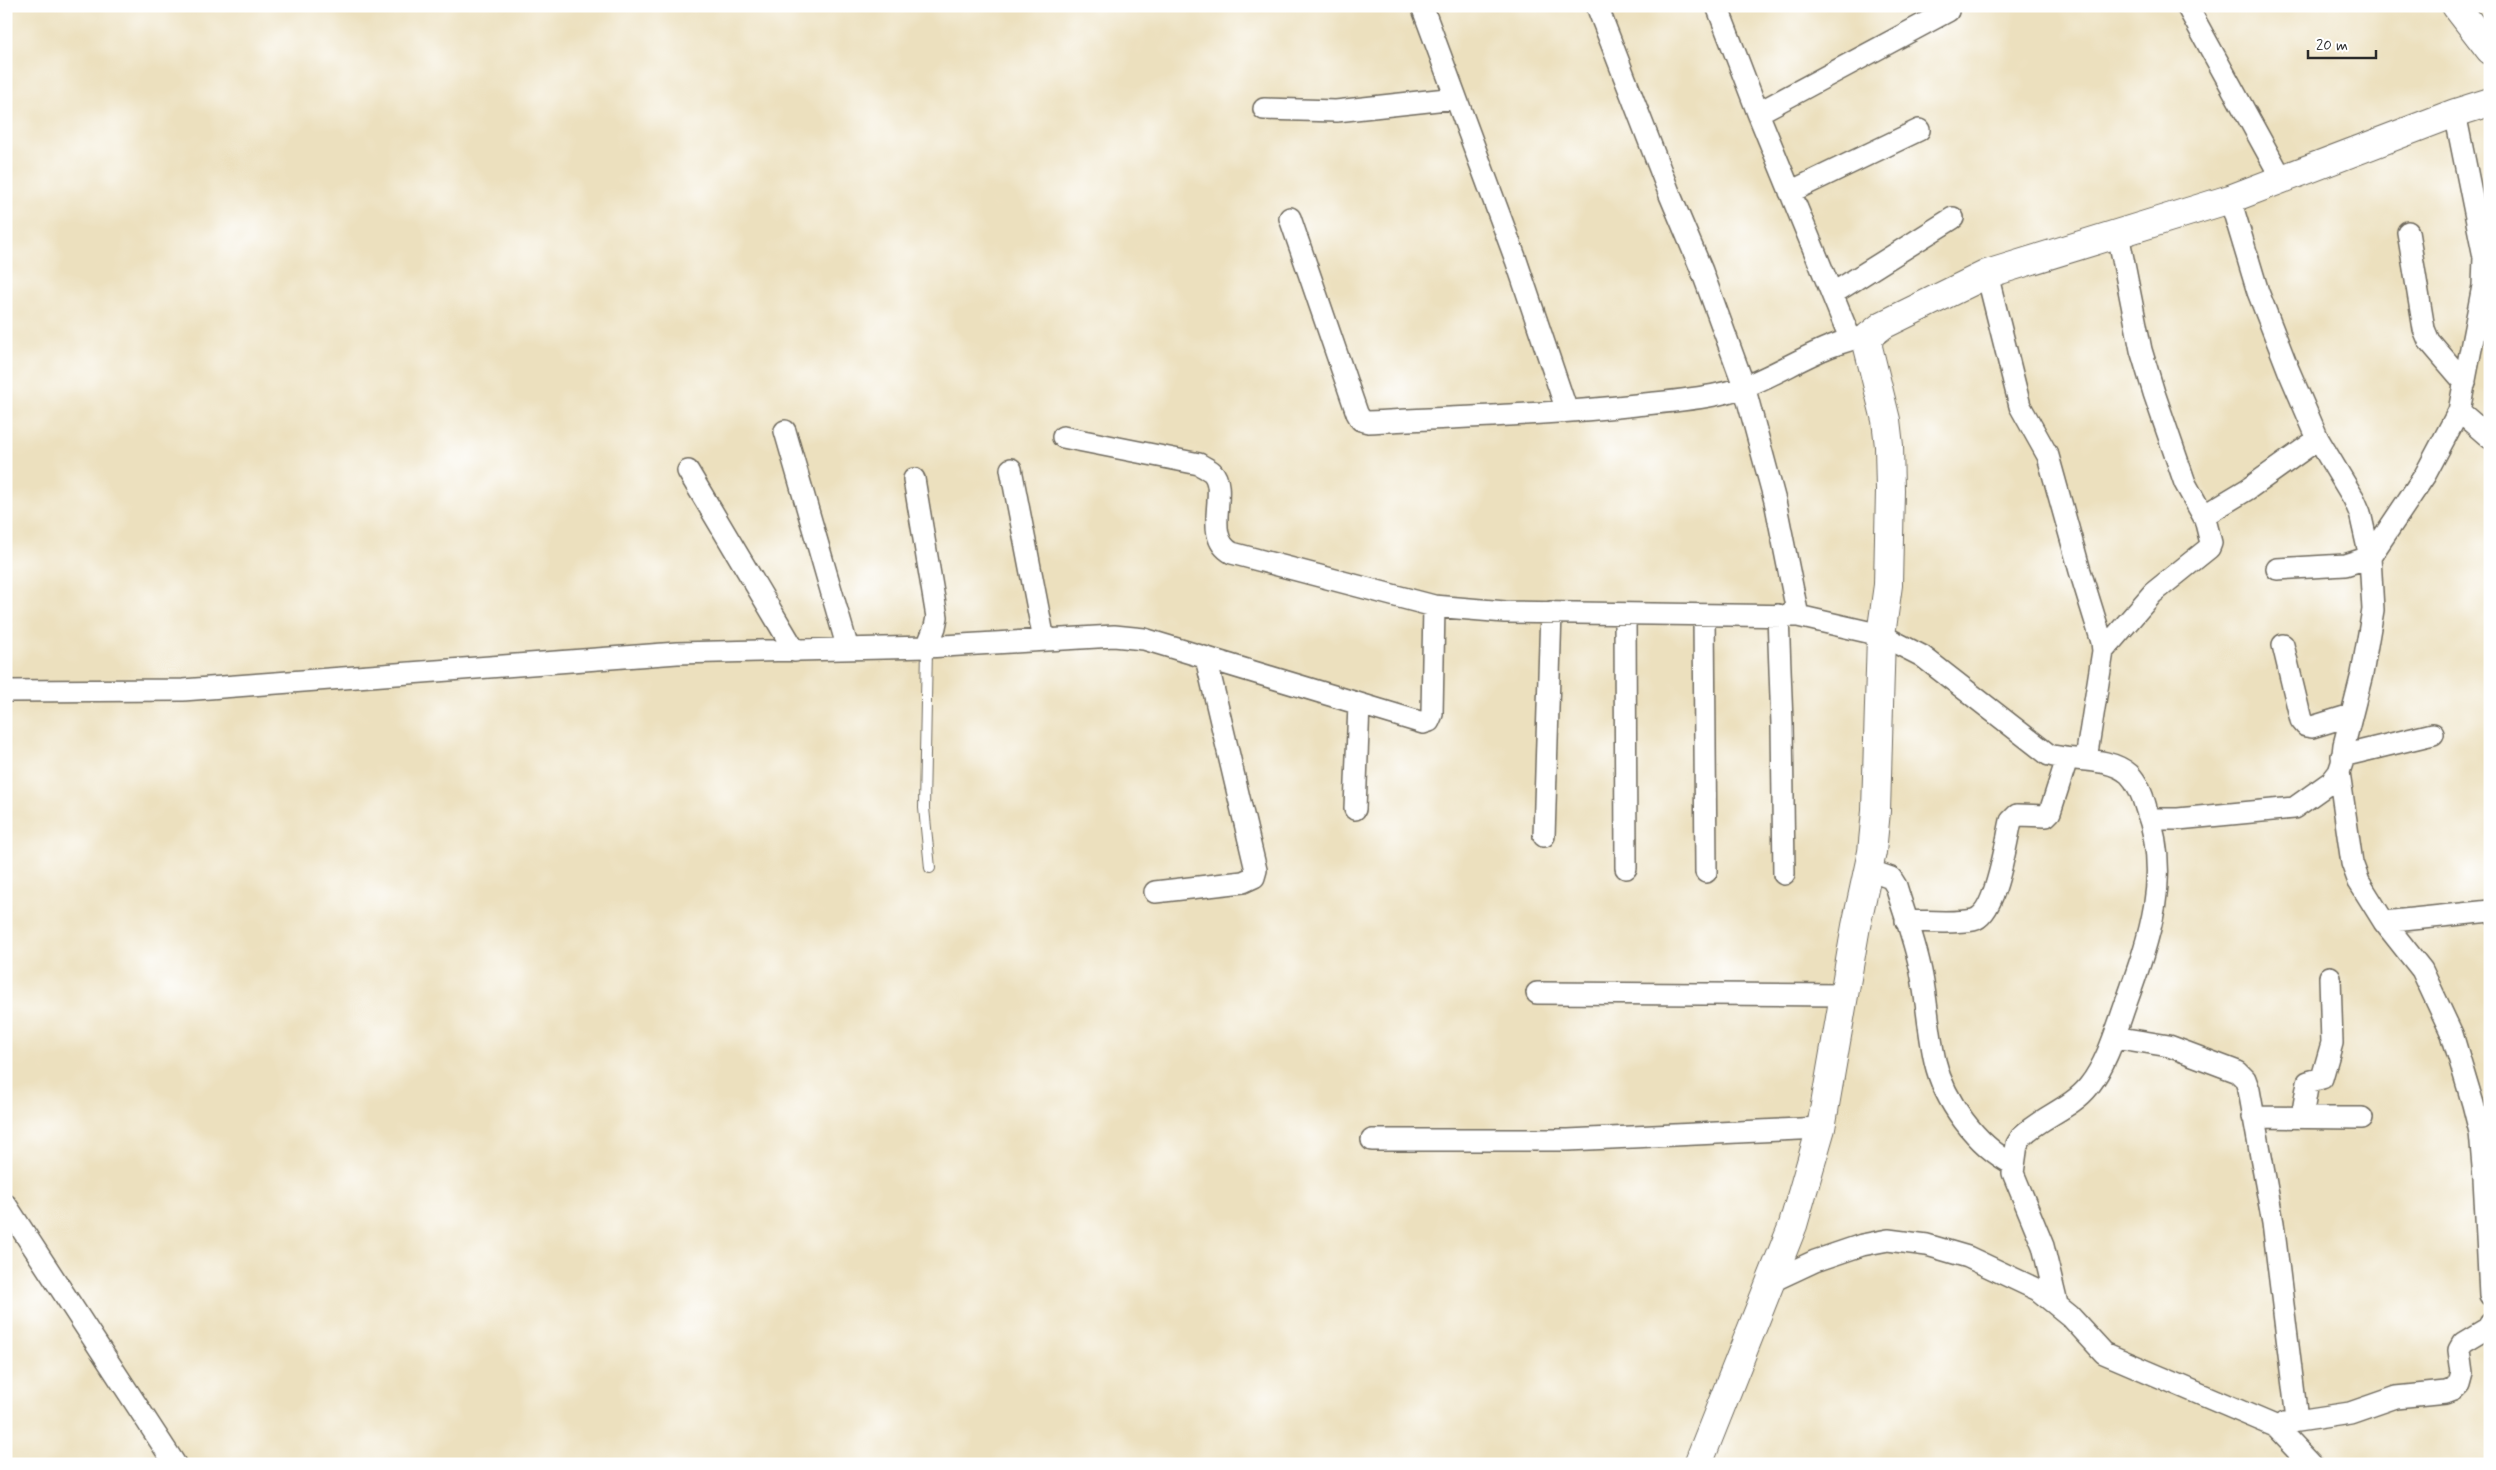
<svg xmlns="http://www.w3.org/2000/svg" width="2496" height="1470" font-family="Mynerve,sans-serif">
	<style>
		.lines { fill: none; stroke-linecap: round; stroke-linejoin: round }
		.lane-casing { stroke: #6f6a5e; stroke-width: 12 }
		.street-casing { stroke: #6f6a5e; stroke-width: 24 }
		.secondary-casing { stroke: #6f6a5e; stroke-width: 30 }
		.lane { stroke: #fff; stroke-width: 10 }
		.street { stroke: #fff; stroke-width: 21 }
		.secondary { stroke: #fff; stroke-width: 28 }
	</style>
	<rect width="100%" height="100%" fill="#fff"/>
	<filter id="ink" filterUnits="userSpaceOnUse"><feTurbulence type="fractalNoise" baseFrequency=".02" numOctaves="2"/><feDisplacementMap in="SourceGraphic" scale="10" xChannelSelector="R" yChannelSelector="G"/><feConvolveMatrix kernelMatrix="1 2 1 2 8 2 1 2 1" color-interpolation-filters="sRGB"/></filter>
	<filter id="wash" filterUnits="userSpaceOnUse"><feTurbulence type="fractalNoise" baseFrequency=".0096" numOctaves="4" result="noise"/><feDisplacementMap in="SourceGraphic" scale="20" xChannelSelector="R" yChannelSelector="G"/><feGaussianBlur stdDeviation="1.12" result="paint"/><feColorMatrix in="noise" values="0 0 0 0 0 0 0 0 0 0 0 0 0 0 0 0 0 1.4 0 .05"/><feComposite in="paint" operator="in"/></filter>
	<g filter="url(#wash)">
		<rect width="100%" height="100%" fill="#ece0be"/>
	</g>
	<g filter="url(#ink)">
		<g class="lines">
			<g class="lane-casing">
				<path id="lane" d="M927,647l-3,161 6,60"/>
			</g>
			<g class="street-casing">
				<path id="street" d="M1422,6l94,254 51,151
					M1597,6l73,189 32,76 42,115 31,115 23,115
					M1717,6l41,107 92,225
					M2187,6l95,173
					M1264,109l72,2 120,-13
					M1758,113l190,-102
					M1790,192l129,-62
					M1290,218l67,195 4,7 7,2c90,-5 179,-7 268,-17 28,-3 56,-5 83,-11 53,-11 96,-51 150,-58
					M2408,232l16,97 5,12 36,42
					M2118,234l23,116 13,43 31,90 20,36
					M1987,274l33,132 28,50 32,115 22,71 1,9 -17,108
					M1832,294l121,-76
					M2459,411l31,27
					M785,431l63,218
					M1063,437l136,27c4,3 10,5 13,8 18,18 -11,64 20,81l202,53 71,6 293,4 83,19 41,21 127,99c25,7 59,1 80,19 8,8 14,23 17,34 26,68 3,131 -20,195 -10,28 -19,60 -37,83 -17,22 -48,31 -67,50l-5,8 -4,29 30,73 14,58
					M1011,469l33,171
					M688,471l107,180
					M914,479l23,138 -2,10 -8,20
					M2277,569l68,-4 25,-8 55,-82 34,-64 24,-125 1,-29 -29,-144
					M1625,614l1,254
					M1704,615l2,257
					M1778,615l4,109 2,150
					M2283,645l18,75 5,6 6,1 39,-12
					M2103,651l50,-58 56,-45 2,-5 -6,-24 3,-6 40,-24 70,-50
					M6,691l177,-1 494,-37 250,-6 187,-11 30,3 279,84 6,-2 3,-7 2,-108
					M2342,756l91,-22
					M2339,772l13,91 7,19 25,40 38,48 30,64 21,70 7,28 4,46 6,117
					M1355,809l4,-105
					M2151,819h27l116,-11 38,-27 7,-9 3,-9 2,-18 18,-71 11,-64 -3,-53 -10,-44 -6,-14 -36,-60 -30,-70 -30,-77 -28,-93
					M1544,836l7,-224
					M1868,870l23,8 5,8c8,27 18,53 24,81 7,31 8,63 15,94 9,40 42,85 78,103
					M1155,892l88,-10 11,-5 2,-7 -50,-212
					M1906,921c22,0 46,3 67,-1 23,-5 33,-78 38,-99l6,-6 29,1 4,-4 17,-53
					M2384,922l106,-11
					M1537,993l307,2
					M2114,1037l55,9 69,26 7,7 4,11 24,133 24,196
					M2253,1117l109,1
					M2302,1117l6,-35 14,-4 10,-35 -2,-66
					M1372,1140h196l253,-12
					M6,1205l169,259
					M1768,1283l47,-22 47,-16 26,-5 39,5 41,12 70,33 32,26 34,37 171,73 36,38
					M2284,1423l66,-10 46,-16 50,-5 8,-3 5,-5 3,-11 -3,-23 4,-7 25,-15 2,-4"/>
			</g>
			<g class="secondary-casing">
				<path id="secondary" d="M2456,6l34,44
					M1698,1464l95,-239 28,-97 35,-202 16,-74 4,-41 5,-176 7,-50 2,-95 -1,-44 -3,-26 -18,-73 1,-11 14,-11 104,-51 243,-75 225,-86 35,-11"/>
			</g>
			<use href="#lane" class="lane"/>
			<use href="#street" class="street"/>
			<use href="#secondary" class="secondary"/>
		</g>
	</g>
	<rect width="2496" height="1470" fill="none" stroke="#fff" stroke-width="25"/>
	<path d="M2308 50v8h68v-8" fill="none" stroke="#2b2b2b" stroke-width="2.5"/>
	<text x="2316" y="50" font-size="15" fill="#2b2b2b" stroke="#ffffff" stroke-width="4" paint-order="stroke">20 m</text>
</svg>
